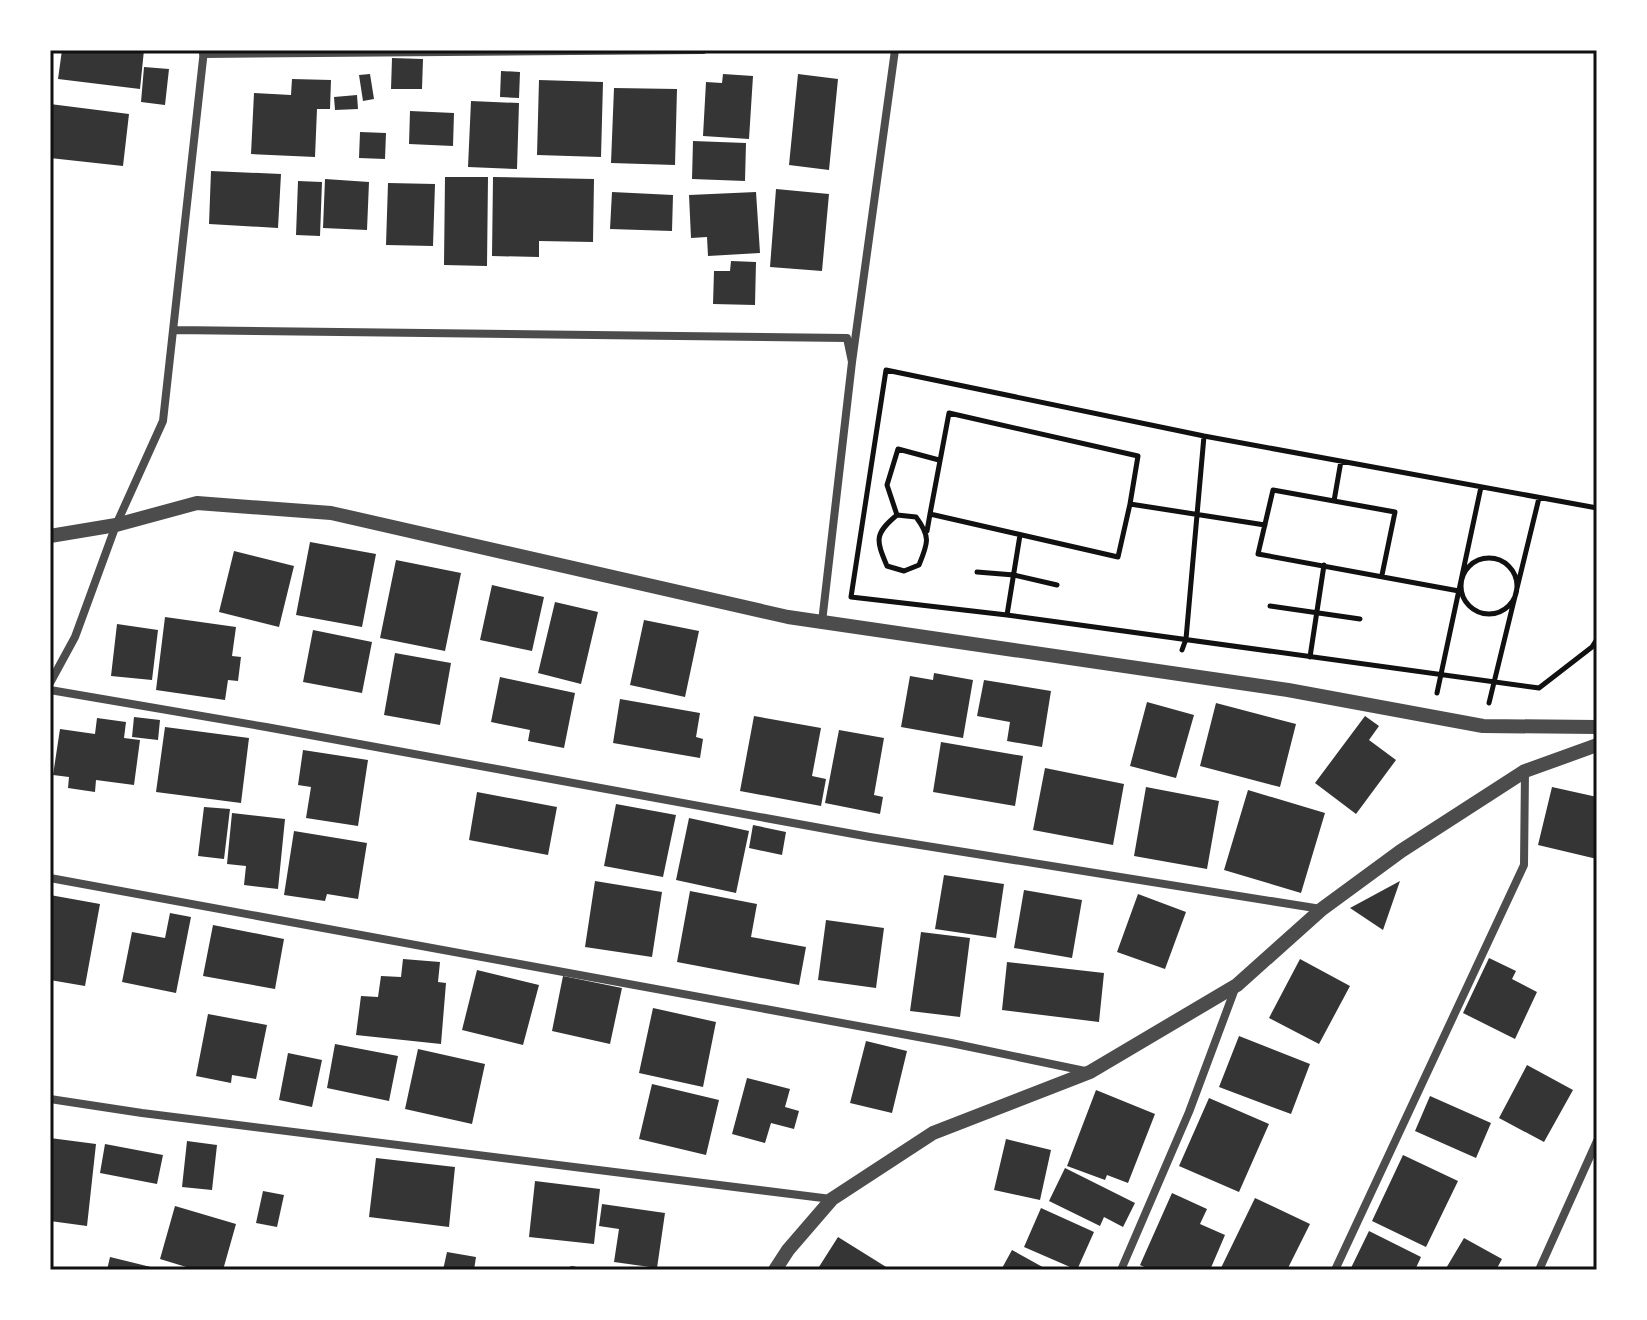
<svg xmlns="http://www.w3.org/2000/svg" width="1647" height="1320" font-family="'IBM Plex Serif',serif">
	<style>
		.building { fill: #353535 }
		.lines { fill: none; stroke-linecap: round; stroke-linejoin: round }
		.path { stroke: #111; stroke-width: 5 }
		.service { stroke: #4c4c4c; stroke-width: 6 }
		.minor { stroke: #4c4c4c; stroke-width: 8 }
		.tertiary { stroke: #4c4c4c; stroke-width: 14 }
		.neatline { fill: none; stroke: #111; stroke-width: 3 }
	</style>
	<rect width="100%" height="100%" fill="#fff"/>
	<path class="building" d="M62,50h82l-4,39 -82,-10z
		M392,58l31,1 -1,30h-31z
		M144,67l25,2 -4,36 -24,-3z
		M501,71l19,1 -1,26 -19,-1z
		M370,74l4,25 -11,2 -4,-26z
		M723,74l30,2 -4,63 -46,-3 3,-54 16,1z
		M798,74l40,5 -9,91 -40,-5z
		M292,79l39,1 -1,29h-13l-2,48 -64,-3 3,-61 37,2z
		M539,80l64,2 -2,75 -64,-2z
		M614,88l63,1 -2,76 -64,-2z
		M357,95l1,14 -23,1 -1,-13z
		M471,101l48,2 -2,66 -49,-2z
		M50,104l79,10 -6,52 -73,-8z
		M410,111l44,2 -1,33 -44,-2z
		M360,132l26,1 -1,26 -26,-1z
		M693,141l53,2 -1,38 -53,-2z
		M211,171l70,3 -3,54 -69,-4z
		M445,177h43l-1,89 -43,-1z
		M493,177l101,2 -1,63 -54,-1v16l-47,-1z
		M325,179l44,3 -2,48 -44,-2z
		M298,181l24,1 -2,54 -24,-1z
		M388,183l47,1 -2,62 -47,-1z
		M776,189l53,5 -7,77 -52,-4z
		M612,192l61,3 -1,36 -62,-2z
		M756,192l4,61 -52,3 -1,-19 -16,1 -2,-43z
		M731,261l25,1 -1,43 -42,-1 1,-33h16z
		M310,542l66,12 -14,73 -66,-12z
		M234,551l60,15 -15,61 -60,-15z
		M396,560l65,13 -16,78 -65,-13z
		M492,585l52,12 -12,54 -52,-11z
		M555,602l43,10 -17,72 -43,-11z
		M165,617l71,10 -4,29 9,1 -3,24 -10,-1 -3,20 -69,-10z
		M644,620l55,11 -14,66 -55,-12z
		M117,624l41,6 -6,50 -41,-4z
		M313,630l59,12 -10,51 -59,-11z
		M395,653l56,10 -11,62 -56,-10z
		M934,673l39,7 -10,58 -62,-11 9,-51 23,4z
		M500,677l75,16 -11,55 -36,-7 2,-11 -39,-8z
		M984,680l67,11 -9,56 -35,-6 3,-19 -33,-6z
		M620,699l80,14 -4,24 7,2 -3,19 -87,-15z
		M1147,702l47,13 -18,63 -46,-12z
		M1216,703l80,21 -16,63 -80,-21z
		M754,716l67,12 -9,48 14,3 -5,27 -81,-15z
		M1365,716l14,10 -10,14 27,20 -40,54 -41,-31z
		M134,717l26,3 -2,20 -26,-3z
		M97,718l29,4 -2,16 16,2 -6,45 -38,-5 -1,12 -27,-4 1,-11 -16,-2 7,-46 35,5z
		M165,727l84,11 -8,65 -85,-11z
		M839,730l45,8 -10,57 9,2 -3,17 -55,-11z
		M941,742l82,14 -8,50 -82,-14z
		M303,750l65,10 -10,66 -52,-8 5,-31 -13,-2z
		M1045,768l79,16 -11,61 -80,-15z
		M1146,787l73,14 -12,68 -73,-13z
		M1552,787l45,10v62l-59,-14z
		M1248,790l77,23 -24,80 -77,-23z
		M477,792l80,15 -9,48 -79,-15z
		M616,804l60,11 -13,62 -59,-11z
		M204,807l26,2 -6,50 -26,-3z
		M232,813l53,6 -7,70 -34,-4 2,-19 -19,-2z
		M689,818l60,13 -13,62 -60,-13z
		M753,825l33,7 -4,23 -33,-7z
		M294,831l73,12 -9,56 -31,-5 -2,7 -41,-6z
		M944,875l60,9 -8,54 -61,-9z
		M595,881l67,11 -10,65 -67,-10z
		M1400,881l-17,49 -33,-22z
		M1024,890l58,10 -10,58 -58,-10z
		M690,891l67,13 -6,33 55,10 -7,38 -122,-23z
		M1138,894l48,18 -21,57 -48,-17z
		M50,895l50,9 -15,82 -35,-6z
		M170,913l21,4 -15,76 -54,-11 10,-50 33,6z
		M826,920l58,8 -8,60 -58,-8z
		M213,925l71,14 -9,50 -72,-13z
		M921,932l49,6 -10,79 -50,-6z
		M1489,958l27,13 -4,8 25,13 -22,47 -52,-26z
		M403,959l37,3 -2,20 8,1 -5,61 -85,-9 5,-39 17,1 3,-21 20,1z
		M1300,959l50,27 -31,58 -50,-26z
		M1007,962l97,11 -5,49 -97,-12z
		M477,970l62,15 -16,60 -61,-15z
		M563,976l59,12 -12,56 -58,-13z
		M653,1008l63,14 -13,65 -64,-14z
		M208,1014l59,11 -11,54 -24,-4 -1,8 -35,-7z
		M1239,1036l71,28 -19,50 -72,-27z
		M866,1041l41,10 -15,62 -42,-10z
		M335,1044l63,12 -9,45 -62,-13z
		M418,1049l67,15 -13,60 -67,-15z
		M288,1053l34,7 -10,47 -33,-7z
		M1527,1065l46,25 -29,52 -45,-24z
		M747,1078l43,11 -5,18 14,4 -5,18 -23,-6 -6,20 -33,-9z
		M652,1084l67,16 -13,55 -67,-16z
		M1096,1090l59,24 -27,69 -21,-8 -2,5 -38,-14z
		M1430,1096l61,27 -15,35 -61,-27z
		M1209,1098l60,26 -30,68 -60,-26z
		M50,1138l46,6 -9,82 -37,-5z
		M1006,1139l45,11 -11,50 -46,-10z
		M187,1141l30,4 -5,45 -30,-3z
		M105,1144l58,11 -6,29 -57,-11z
		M1403,1155l55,26 -32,66 -54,-26z
		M376,1158l79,9 -6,60 -80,-10z
		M1065,1168l70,35 -12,24 -19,-10 -4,9 -51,-25z
		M535,1181l65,8 -6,55 -65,-7z
		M263,1191l21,4 -7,32 -21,-4z
		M1172,1193l35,16 -7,15 25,11 -15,35h-59l-11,-5z
		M1255,1198l55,26 -23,46h-67z
		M602,1204l63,9 -8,55 -43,-6 5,-33 -20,-3z
		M175,1206l61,18 -13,46h-27l-36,-11z
		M1041,1208l53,24 -17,38 -53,-23z
		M1369,1231l52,26 -6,13h-65z
		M838,1237l53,33h-74z
		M1464,1238l38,21 -6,11h-51z
		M1012,1250l36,20h-47z
		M447,1252l29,5 -2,13h-31z
		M110,1257l49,12v1h-52z"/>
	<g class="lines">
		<path class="path" d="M1334,501l7,-40
			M1130,504l-12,53 -188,-43 19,-101 189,43 -8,48 135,21
			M1597,508l-393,-72 -318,-66 -35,227 156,18 532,73 53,-41 5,-8
			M897,515l19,2c15,20 12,26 3,48l-15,6 -17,-5c-11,-26 -13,-32 10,-51l-10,-30 11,-36 41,11
			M927,531l3,-17
			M1461 586a28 28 0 1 1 56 0a28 28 0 1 1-56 0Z
			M977,572l37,3 43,10
			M1382,575l13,-63 -122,-22 -15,64 201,37
			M1270,606l90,13
			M1007,615l13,-80
			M1182,650l4,-11 18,-203
			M1310,657l14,-92
			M1437,693l44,-206
			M1489,703l50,-205"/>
		<path class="service" d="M572,1269l4,1"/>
		<path class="minor" d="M203,54l500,-4
			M175,330l672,8 5,24
			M822,622l30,-260 43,-312
			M50,683l25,-46 41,-112 47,-104 41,-371
			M50,690l216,37 604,110 451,72
			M50,878l901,165 134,28
			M50,1099l92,14 689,86
			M1121,1270l68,-158 47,-126
			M1335,1270l189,-405 1,-94
			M1539,1270l58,-129"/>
		<path class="tertiary" d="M50,536l66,-11 81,-22 134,10 457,104 500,73 195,36 114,1
			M775,1270l13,-20 44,-51 101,-66 157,-61 147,-87 85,-76 79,-58 124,-80 72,-26"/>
	</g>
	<rect width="1647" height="1320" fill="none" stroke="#ffffff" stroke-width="104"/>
	<rect x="52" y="52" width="1543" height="1216" class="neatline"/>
</svg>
